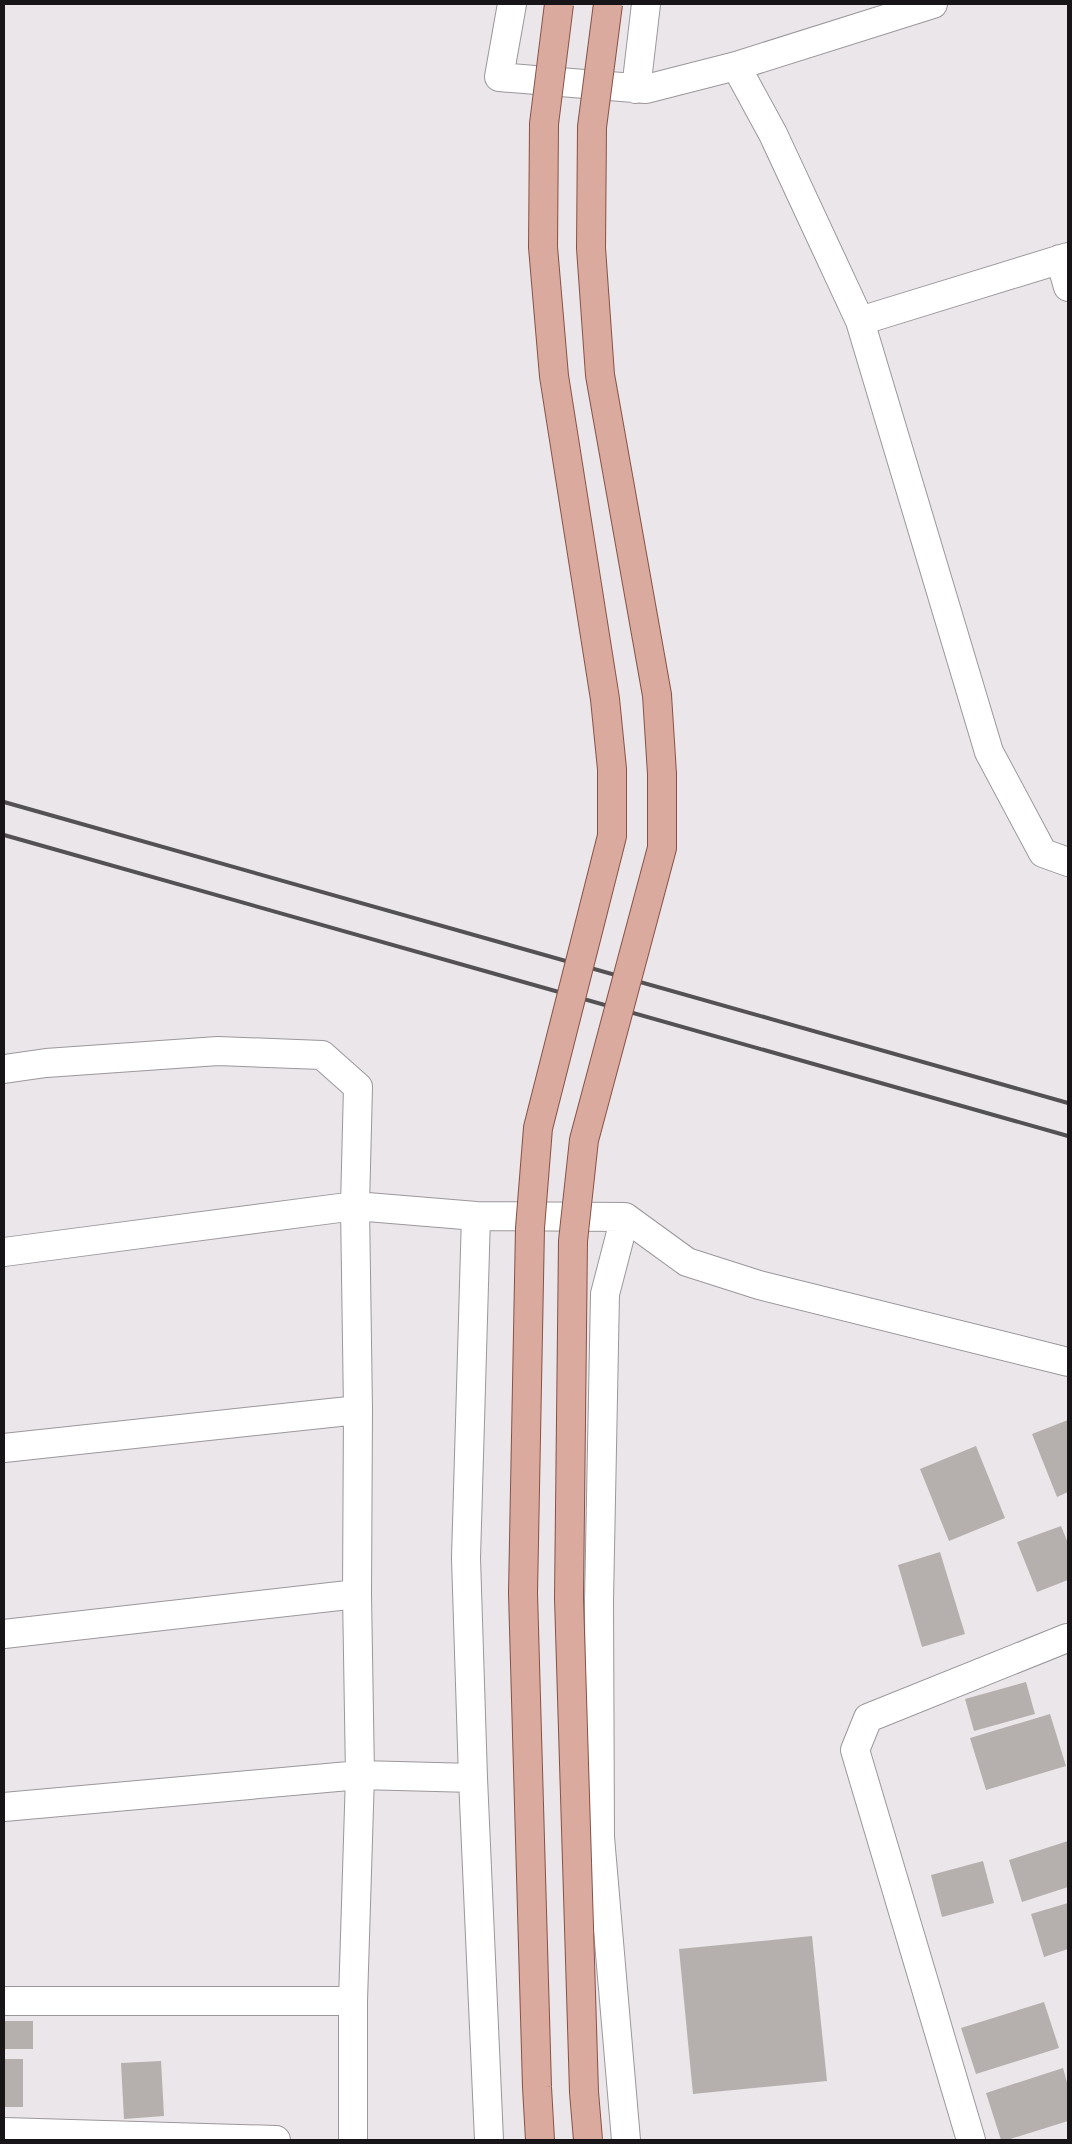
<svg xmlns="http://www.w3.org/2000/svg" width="1072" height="2144" font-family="Raleway,sans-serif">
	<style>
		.building { fill: #b5b0ad }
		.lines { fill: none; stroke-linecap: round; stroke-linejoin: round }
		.minor-casing { stroke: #9b979b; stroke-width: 30 }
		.minor { stroke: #fff; stroke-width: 28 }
		.rail { stroke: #545154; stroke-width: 4 }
		.major-bridge-casing { stroke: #875145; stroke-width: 30; stroke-linecap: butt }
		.major-bridge { stroke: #dbaa9e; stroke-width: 28 }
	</style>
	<rect width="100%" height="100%" fill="#eae6ea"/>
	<path class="building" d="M1068,1420v72l-11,5 -25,-63z
		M976,1446l29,72 -56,23 -29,-72z
		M1061,1526l7,17v37l-31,12 -20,-50z
		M940,1552l25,82 -43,13 -24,-82z
		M1026,1682l9,32 -61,17 -9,-32z
		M1050,1714l16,52 -80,24 -16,-52z
		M1068,1841v46l-46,15 -13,-42z
		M983,1861l11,42 -52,14 -11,-42z
		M1068,1903v46l-24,8 -13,-43z
		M812,1936l15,145 -134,13 -14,-145z
		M1044,2002l15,46 -83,26 -15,-46z
		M4,2021h29v28h-29z
		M4,2059h19v48h-18z
		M161,2061l3,55 -40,3 -3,-56z
		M1063,2068l5,18v35l-61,19h-6l-15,-47z"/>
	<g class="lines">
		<g class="minor-casing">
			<path id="minor" d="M512,4l-13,73 147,12 90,-23 37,68 87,187 129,431 54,101 25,9
				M736,66l197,-62
				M636,89l10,-85
				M1060,259l8,28
				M860,321l208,-64
				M4,1069l42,-6 172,-12 104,4 36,32 -3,119 3,204 -1,184 3,181 -7,226v139
				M476,1216l-10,342 7,220 16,362
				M625,1217l-20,77 -6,307 1,236 26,303
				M4,1252l351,-46 121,10 149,1 62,45 72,23 309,77
				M4,1448l354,-38
				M4,1634l353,-40
				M4,1807l356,-32 113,3
				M4,2001h349
				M4,2132l272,8
				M971,2140l-116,-390 13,-32 199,-80"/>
		</g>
		<use href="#minor" class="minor"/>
		<path class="rail" d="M4,802l1064,301
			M4,835l1064,301"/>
		<g class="major-bridge-casing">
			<path id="major-bridge" d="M540,2140l-3,-53 -14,-494 7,-365 8,-100 74,-292v-67l-7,-70 -51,-323 -11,-129 1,-123 15,-120
				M588,2140l-4,-48 -15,-494 4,-357 11,-101 78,-292v-74l-5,-79 -57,-320 -9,-127 1,-121 16,-123"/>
		</g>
		<use href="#major-bridge" class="major-bridge"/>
	</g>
	<rect width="1072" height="2144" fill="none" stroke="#171517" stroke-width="10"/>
</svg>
